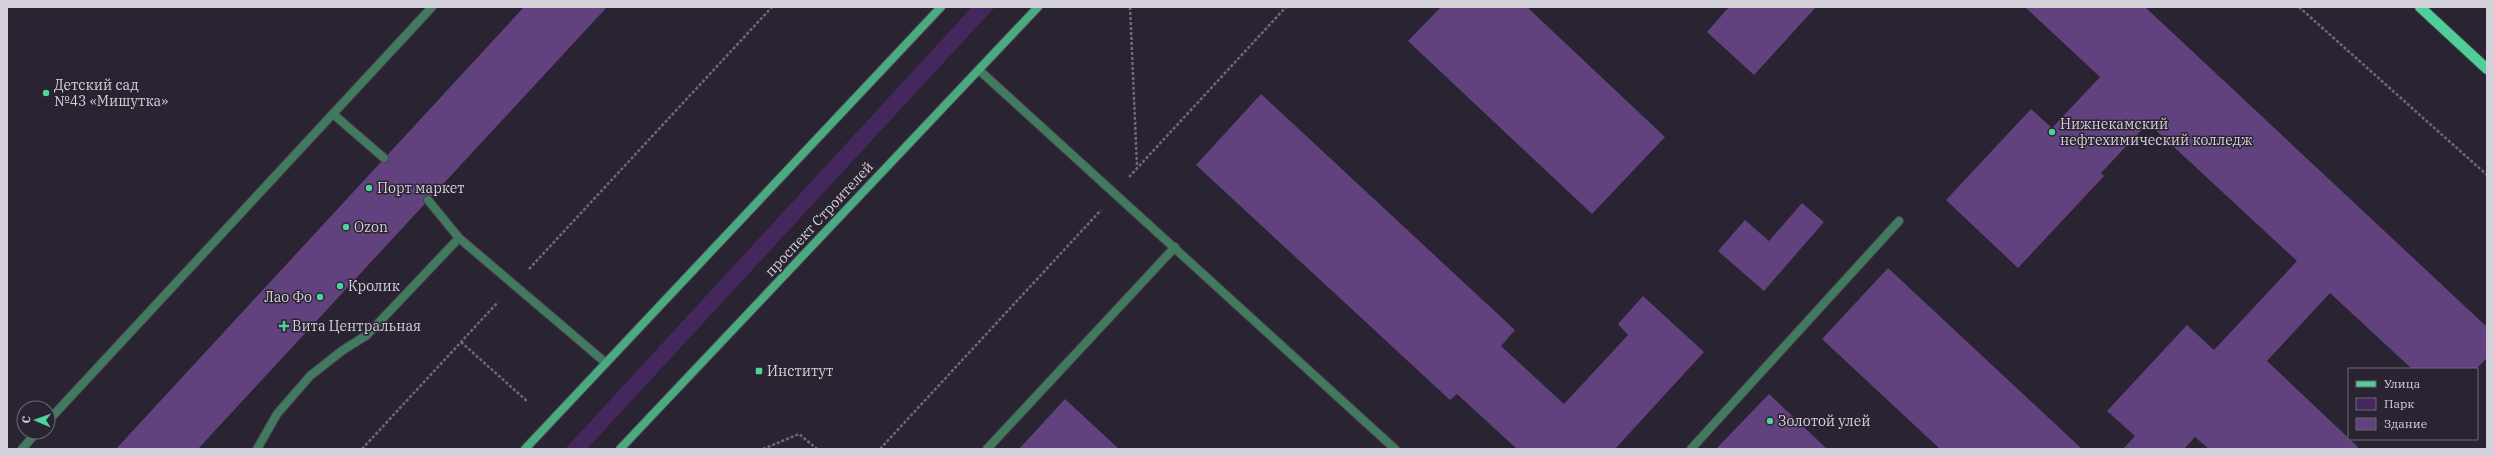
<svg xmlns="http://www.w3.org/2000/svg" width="2494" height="456" font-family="'IBM Plex Serif',serif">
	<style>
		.green { fill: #44275c }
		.building { fill: #62417f }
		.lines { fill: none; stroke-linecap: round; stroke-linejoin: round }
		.lane-casing { stroke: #453f4c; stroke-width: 10 }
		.secondary-casing { stroke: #453f4c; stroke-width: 10 }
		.primary-casing { stroke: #453f4c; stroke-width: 12 }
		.path { stroke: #6f6a75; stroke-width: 2.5; stroke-dasharray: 3 2; stroke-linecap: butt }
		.lane { stroke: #427a5f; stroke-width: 8 }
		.secondary { stroke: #4baa7f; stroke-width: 8 }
		.primary { stroke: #4ecf97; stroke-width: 10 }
		.poi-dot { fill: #4ed39a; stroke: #2a2331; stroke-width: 1.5 }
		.labels { text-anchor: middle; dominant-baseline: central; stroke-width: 3; stroke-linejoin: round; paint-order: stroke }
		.poi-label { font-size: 14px; fill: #d4d0d9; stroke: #2a2331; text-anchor: start }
		.street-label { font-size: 14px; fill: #d4d0d9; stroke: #2a2331 }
	</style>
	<rect width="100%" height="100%" fill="#2a2331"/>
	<path class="green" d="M972,7h23l-408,442h-22z"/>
	<path class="building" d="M524,7h83l-409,442h-82z
		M1441,7h86l138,130 -73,77 -184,-173z
		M1729,7h87l-62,68 -47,-43z
		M2025,7h120l342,320v31l-11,11h-64l-82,-76 -63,68 91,86 -2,2h-147l-14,-12 -11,12h-61l12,-13 -28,-25 80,-86 27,25 83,-89 -149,-138 -47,50 3,3 -86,92 -72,-68 85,-91 21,19 48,-51z
		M1261,94l254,236 -14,16 63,58 64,-69 -10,-11 25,-28 61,56 -89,97h-98l-60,-55 -7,6 -254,-235z
		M1802,203l22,19 -60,69 -46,-40 27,-31 24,21z
		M1888,268l194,181h-142l-118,-110z
		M1769,394l58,55h-111z
		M1065,399l54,50h-100z"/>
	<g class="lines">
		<g class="lane-casing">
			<path id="lane" d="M979,70l416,379
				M333,114l51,44
				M428,200l31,38 147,125
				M48,421l384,-414
				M22,449l15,-17
				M257,449l20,-35 33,-38 33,-26 24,-15 92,-97
				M987,449l188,-202
				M1691,449l208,-228"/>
		</g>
		<g class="secondary-casing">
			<path id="secondary" d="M525,449l416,-442
				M620,449l418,-442"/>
		</g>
		<g class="primary-casing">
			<path id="primary" d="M2420,7l67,62"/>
		</g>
		<path class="path" d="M1130,7l7,159
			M2299,7l188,168
			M1129,177l157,-170
			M529,269l243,-262
			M461,342l67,60
			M362,449l136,-147
			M763,449l36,-15 18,15
			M880,449l221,-239"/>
		<use href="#lane" class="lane"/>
		<use href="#secondary" class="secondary"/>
		<use href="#primary" class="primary"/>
	</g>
	<g class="poi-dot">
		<circle cx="46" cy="93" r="4"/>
		<circle cx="2052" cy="132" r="4"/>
		<circle cx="369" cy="188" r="4"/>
		<circle cx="346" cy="227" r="4"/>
		<circle cx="340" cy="286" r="4"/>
		<circle cx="320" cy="297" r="4"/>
		<path d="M282 320h4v4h4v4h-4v4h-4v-4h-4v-4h4z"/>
		<rect x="755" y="367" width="8" height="8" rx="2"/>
		<circle cx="1770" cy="421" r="4"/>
	</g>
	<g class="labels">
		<g class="poi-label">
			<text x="54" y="85">Детский сад<tspan x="54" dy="16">№43 «Мишутка»</tspan></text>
			<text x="2060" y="124">Нижнекамский<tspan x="2060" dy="16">нефтехимический колледж</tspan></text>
			<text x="377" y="188">Порт маркет</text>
			<text x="354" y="227">Ozon</text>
			<text x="348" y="286">Кролик</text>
			<text x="312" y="297" text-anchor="end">Лао Фо</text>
			<text x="292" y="326">Вита Центральная</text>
			<text x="767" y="371">Институт</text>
			<text x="1778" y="421">Золотой улей</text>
		</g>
		<g class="street-label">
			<text transform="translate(819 219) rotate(-47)">проспект Строителей</text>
		</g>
	</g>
	<rect width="2494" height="456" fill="none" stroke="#d4d0d9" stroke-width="16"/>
	<rect x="2348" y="368" width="130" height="72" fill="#2a2331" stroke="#6e6874"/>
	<rect x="2356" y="381" width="20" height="6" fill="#4ecf97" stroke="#6e6874"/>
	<text x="2384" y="388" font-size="12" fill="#d4d0d9">Улица</text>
	<rect x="2356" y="398" width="20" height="12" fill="#44275c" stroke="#6e6874"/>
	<text x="2384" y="408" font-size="12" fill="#d4d0d9">Парк</text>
	<rect x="2356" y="418" width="20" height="12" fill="#62417f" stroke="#6e6874"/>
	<text x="2384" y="428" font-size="12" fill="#d4d0d9">Здание</text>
	<g transform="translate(36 420) rotate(272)"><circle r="19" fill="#2a2331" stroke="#6e6874"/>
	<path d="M0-3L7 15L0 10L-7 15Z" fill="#4ed39a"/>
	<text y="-6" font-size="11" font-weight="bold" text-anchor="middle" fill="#d4d0d9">С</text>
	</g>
</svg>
